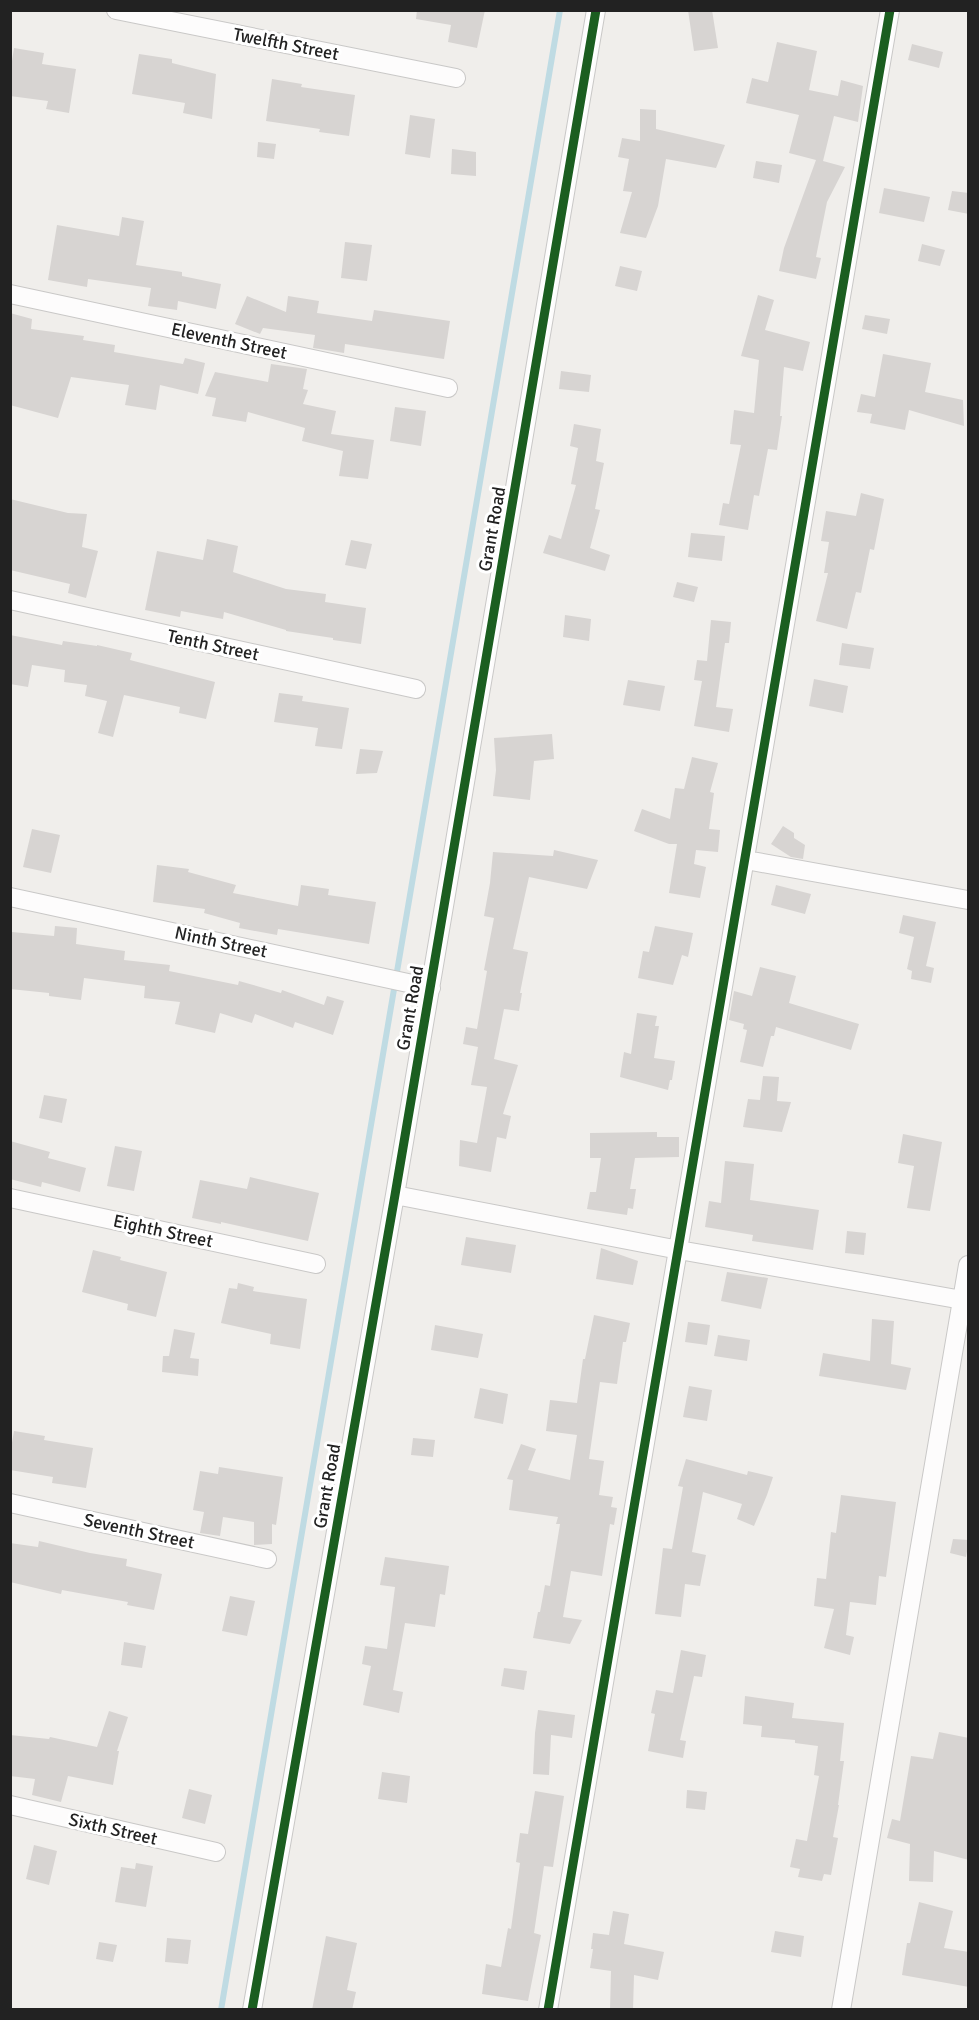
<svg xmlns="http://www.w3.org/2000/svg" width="979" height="2020" font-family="Signika,sans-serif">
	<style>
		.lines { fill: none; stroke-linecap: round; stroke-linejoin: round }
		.stream { stroke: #bfdbe3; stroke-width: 6 }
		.building { fill: #d7d4d2 }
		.street-casing { stroke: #c9c8c7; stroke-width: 20 }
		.street { stroke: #fdfcfc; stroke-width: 18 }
		.cycleway-casing { stroke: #fff; stroke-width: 13 }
		.cycleway { stroke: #1b5e20; stroke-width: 9 }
		.labels { text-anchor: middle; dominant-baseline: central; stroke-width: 6; stroke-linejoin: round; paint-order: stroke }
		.street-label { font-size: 18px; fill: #222; stroke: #fff }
	</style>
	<rect width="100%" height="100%" fill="#f0eeeb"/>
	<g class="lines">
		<path class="stream" d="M221,2010l339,-2000"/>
	</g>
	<path class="building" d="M417,10h68l-8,38 -29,-6 3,-17 -35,-6z
		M688,10h24l6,38 -24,3z
		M777,42l40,9 -8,39 29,6 3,-16 22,6 -5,36 -24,-6 -11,45 22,6 -18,35 -11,55 5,1 -5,21 -37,-8 5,-23 32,-88 -27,-7 10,-38 -53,-12 6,-25 16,4z
		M912,44l31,8 -4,16 -31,-8z
		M14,48l30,5 -2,11 34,5 -7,44 -23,-4 2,-8 -38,-5v-22z
		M139,54l33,5v4l44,11 -4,45 -29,-6 2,-10 -53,-9z
		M272,79l30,5 -1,3 54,8 -6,41 -30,-4 1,-3 -54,-8z
		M640,109l16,1v19l69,16 -9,23 -50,-9 -8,47 -12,32 -26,-5 12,-41 -9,-1 6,-32 -11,-2 4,-19 18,3z
		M410,115l25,4 -5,39 -25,-4z
		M258,142l18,2 -2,15 -17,-2z
		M452,149l24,3v24l-25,-2z
		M756,161l26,4 -3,18 -26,-5z
		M884,188l46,9 -6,25 -45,-9z
		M952,191l17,2v21l-21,-4z
		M122,217l22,4 -8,44 46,7v4l39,8 -5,25 -38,-8 -1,9 -29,-4 3,-18 -63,-9 -1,8 -39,-7 9,-55 62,11z
		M345,242l27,3 -5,36 -26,-3z
		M922,244l23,6 -5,16 -22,-5z
		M620,266l22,5 -5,20 -22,-5z
		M758,295l16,5 -9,30 45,12 -7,29 -19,-4 -4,49h2l-5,34 -9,-1 -9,47 -5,-1 -6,35 -29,-5 4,-22 6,1 12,-59 -11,-1 4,-34 20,3 5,-53 -18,-4z
		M247,296l39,16 2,-16 31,5 -2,12 55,8 2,-11 76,11 -6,38 -99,-15 -1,9 -24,-4 -7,-1 2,-13 -52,-7 -3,6 -25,-10z
		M10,313l22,6 -1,10 53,7 -1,4 32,5 -1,7 69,12 2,-6 20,5 -7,31 -38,-9 -4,25 -31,-5 4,-20 -58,-8 -13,41 -48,-13z
		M865,315l25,4 -3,15 -25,-5z
		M883,354l48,9 -6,29 38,8 1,26 -55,-16 -4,20 -35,-7 2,-9 -15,-2 4,-18 14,3z
		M271,364l36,5 -4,20 5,1 -5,14 33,7 -5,23 43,6 -6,39 -29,-3 4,-25 -41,-10 3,-13 -57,-16 -2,10 -34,-6 4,-18 -11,-2 10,-24 53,10z
		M561,371l30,4 -2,17 -30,-3z
		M395,407l31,4 -5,35 -31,-5z
		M574,424l27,5 -5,32 8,2 -9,46 5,1 -10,38 20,7 -5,16 -62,-18 6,-18 12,4 15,-54 -5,-1 7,-36 -8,-2z
		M861,493l23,6 -10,51 -4,-1 -9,44 -5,-1 -9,37 -31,-8 12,-48h-4l5,-31 -8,-1 5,-30 30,5z
		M10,499l58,14 19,1 -5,33 16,4 -12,47 -18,-5 2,-9 -60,-14z
		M691,533l34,3 -3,25 -34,-4z
		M207,539l31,7 -5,26 53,17 40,5 -1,8 41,6 -5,36 -28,-4v-2l-47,-7v-1l-62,-18 -1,7 -42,-8 -1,6 -35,-7 12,-59 46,9z
		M351,540l21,4 -6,25 -21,-4z
		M677,582l21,5 -4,15 -21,-5z
		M565,615l26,4 -2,22 -26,-4z
		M711,620l20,2 -2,21h-4l-9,64 17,2 -4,23 -35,-6 8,-45 -8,-1 3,-20 10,1z
		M10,635l52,10 1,-4 34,5v-1l35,8 -2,7 85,22 -9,37 -27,-6 1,-6 -56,-12 -11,42 -15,-4 9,-32 -22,-5 2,-11 -23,-3 1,-12 -33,-5 -4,22 -18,-3z
		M842,643l32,5 -4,21 -31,-4z
		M814,679l34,7 -5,27 -34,-7z
		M628,680l37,6 -5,25 -37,-6z
		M279,693l24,3 -1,5 47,7 -7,41 -27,-3 3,-18 -44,-6z
		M552,734l2,25 -20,2 -4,39 -37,-4 3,-26 -2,-32z
		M360,749l23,2 -6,22 -21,1z
		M692,757l26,6 -8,29 4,1 -5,36 11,1 -2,22 -22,-2 -2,14 12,3 -6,31 -31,-5 8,-49h-8l-35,-13 8,-22 28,10 5,-31 9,1z
		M783,826l11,7v5l11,7 -2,14 -12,-2 -20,-13z
		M32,829l28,6 -9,38 -28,-6z
		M554,850l44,10 -11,29 -58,-12 -16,72 15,3 -8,41h2l-3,18 -15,-2 -10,50 24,6 -15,49 8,2 -5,23 -9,-2 -6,35 -32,-6 1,-26 17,3 10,-56 -16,-2 7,-38 -15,-3 3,-17 11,2 10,-58 -3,-1 10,-52 -10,-2 6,-33 3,-31 60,4z
		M157,865l32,4 -1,3 48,13 -3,8 65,13 3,-21 28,4 -1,6 48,7 -7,42 -91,-15 -1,6 -38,-7 1,-5 -36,-10 1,-4 -52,-7z
		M776,885l35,9 -6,20 -34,-9z
		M903,915l33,7 -10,44 8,2 -3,15 -20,-4 1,-8 -5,-2 7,-32 -15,-4z
		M55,926l22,2 -1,16 49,7 -1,9 46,5 -1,6 69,14 1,-4 42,12 1,-3 42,15 3,-9 17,5 -11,34 -38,-13 -2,6 -38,-14 -3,9 -32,-10 -5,20 -40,-9 5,-22 -36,-4 1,-12 -61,-8 -3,22 -32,-4v-3l-39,-4 2,-57 42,4z
		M655,926l38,7 -5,24 -6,-2 -9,30 -35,-7 5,-27 6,1z
		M760,967l36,9 -7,27 70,21 -8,26 -75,-23 -2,9h-3l-8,31 -23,-5 7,-32 -4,-1 1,-5 -15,-4 5,-29 18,5z
		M637,1013l20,3 -2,10h4l-5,32 21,3 -3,19h-2l-2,10 -48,-13 4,-25 7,2z
		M763,1076l16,1 -2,24 14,1 -9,30 -39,-5 5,-28 12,1z
		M44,1095l23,4 -5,24 -23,-5z
		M657,1132v5h22v20l-44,1 -5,31h6l-3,20 -5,-1 -1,7 -40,-6 3,-17h6l5,-34h-11v-25z
		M903,1134l39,8 -12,69 -23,-3 7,-42 -16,-3z
		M10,1141l40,11 -2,6 38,10 -6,24 -38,-10 -1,5 -31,-8z
		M115,1146l27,5 -8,40 -27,-5z
		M725,1161l29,3 -4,36 69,10 -6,40 -61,-9 1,-6 -48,-8 4,-26 12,2z
		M250,1177l69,16 -11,48 -87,-19v2l-29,-6 8,-38 47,9z
		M847,1231l19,2 -2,22 -19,-2z
		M466,1237l50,8 -5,28 -50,-8z
		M601,1248l37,13 -5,24 -37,-6z
		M93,1250l28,7 -1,3 47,12 -11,45 -29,-7 1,-6 -46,-12z
		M727,1272l41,6 -7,31 -40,-8z
		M238,1283l16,4 -1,4 54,8 -7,50 -30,-5 1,-10 -50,-11 8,-35 8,1z
		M594,1315l36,8 -4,19h-3l-6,42 -17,-2 -11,77 15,2 -5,34 14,2 -2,10 6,1 -3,17 -4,-1 -8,52 -31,-5 -8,46 19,3 -12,24 -37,-6 5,-26h2l5,-27 5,1 10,-62h-4l2,-7 -49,-7 4,-30 -6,-1 14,-35 15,5 -8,21 42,10 7,-45 -31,-4 4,-31 27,3 6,-44h2z
		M872,1319l22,2 -3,43 20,4 -5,22 -87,-14 4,-23 47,8z
		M688,1322l22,3 -3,20 -22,-3z
		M435,1325l48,9 -5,24 -47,-8z
		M174,1329l21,4 -5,25 9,1 -1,17 -36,-4 1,-16h6z
		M718,1335l32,5 -3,21 -33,-5z
		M689,1386l23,4 -5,31 -24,-4z
		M480,1388l28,6 -5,30 -29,-6z
		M14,1431l31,5 -1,4 49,8 -7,40 -34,-5 1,-6 -43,-7v-16z
		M413,1438l22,2 -2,17 -22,-2z
		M686,1459l61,16 1,-4 25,6 -6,18 -13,31 -17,-7 5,-15 -39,-12 -11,60 14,3 -6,31 -15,-2 -4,33 -26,-3 8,-66 9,1 11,-62 -5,-1z
		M219,1467l64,10 -7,48 -4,-1v20l-18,1v-23l-31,-5 -3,19 -20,-3 4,-21 -11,-2 7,-39 18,3z
		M841,1495l55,7 -10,75 -7,-1 -3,29 -26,-3 -4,33 8,2 -4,18 -26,-7 10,-39 -20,-3 3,-28 9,1 5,-47 5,1z
		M953,1539l16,1 -3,17 -16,-4z
		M39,1541l51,12 37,6 -1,7 36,8 -8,36 -27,-5 1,-3 -66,-12 -1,4 -51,-12v-39l28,4z
		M385,1557l64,9 -4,29 -5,-1 -5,33 -30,-4 -12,67 10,2 -4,21 -36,-8 8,-39 -9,-2 3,-18 22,3 8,-62 -15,-2z
		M230,1596l25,5 -8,35 -25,-5z
		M124,1642l22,4 -4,22 -21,-3z
		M681,1650l25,5 -4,22 -8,-1 -14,64 6,1 -3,17 -35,-7 7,-37 -4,-1 5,-23 17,3z
		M504,1668l23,3 -3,19 -23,-4z
		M745,1696l49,7 -2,15 52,5 -4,38h4l-6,44h1l-6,32 5,1 -7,37 -7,-1 -2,7 -24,-4 2,-8 -10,-2 6,-28 11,2 12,-65 -5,-1 4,-29 -23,-3v-3l-34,-3 1,-11 -19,-2z
		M538,1710l37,5 -3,23 -21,-3 -2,40 -16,-1 2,-41z
		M109,1711l19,6 -11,34h2l-6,34 -45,-9 -7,26 -29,-7 3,-16 -25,-3v-41l39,4 1,-2 47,10z
		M939,1732l30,6v122l-35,-9 -1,31 -24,-1 1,-37 -23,-6 5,-19 8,2 11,-65 22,3z
		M382,1772l28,4 -3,27 -29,-4z
		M189,1789l23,6 -7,29 -23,-6z
		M687,1790l20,2 -2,18 -19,-2z
		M535,1791l29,5 -11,71 -9,-1 -10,67 7,2 -13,66 -46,-7 4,-30 15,3 7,-39 3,1 9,-66 -4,-1 4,-29 8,1z
		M34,1845l23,6 -8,34 -23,-6z
		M136,1863l17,3 -7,41 -31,-5 6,-35 14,2z
		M919,1902l34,9 -9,37 25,4v35l-67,-12 5,-32h3z
		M613,1911l16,3 -5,30 40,8 -6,28 -24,-5 -1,35h-23l1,-39 -21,-3 3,-19h-2l2,-16 16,2z
		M775,1931l29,5 -3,21 -30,-5z
		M326,1936l31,7 -10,47 9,2 -4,18h-40z
		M167,1938l24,2 -3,24 -23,-2z
		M99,1942l18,3 -4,17 -17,-3z"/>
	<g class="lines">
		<g class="street-casing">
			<path id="street" d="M116,10l340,68
				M10,294l438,94
				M10,600l406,89
				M746,860l222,40
				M10,897l421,91
				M395,1195l284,55 289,51
				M10,1198l306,66
				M10,1503l257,56
				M10,1805l206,47
				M252,2010l143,-815 201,-1185
				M548,2010l342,-2000
				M841,2010l127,-745"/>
		</g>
		<use href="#street" class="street"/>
		<g class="cycleway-casing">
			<path id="cycleway" d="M252,2010l143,-815 201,-1185
				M548,2010l342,-2000"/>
		</g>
		<use href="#cycleway" class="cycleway"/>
	</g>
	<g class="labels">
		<g class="street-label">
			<text transform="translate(286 44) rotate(11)">Twelfth Street</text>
			<text transform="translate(229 341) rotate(12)">Eleventh Street</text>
			<text transform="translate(492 529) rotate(-80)">Grant Road</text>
			<text transform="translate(213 645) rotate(12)">Tenth Street</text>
			<text transform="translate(221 942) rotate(12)">Ninth Street</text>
			<text transform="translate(410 1008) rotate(-80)">Grant Road</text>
			<text transform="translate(163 1231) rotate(12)">Eighth Street</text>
			<text transform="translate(327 1486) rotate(-80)">Grant Road</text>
			<text transform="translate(139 1531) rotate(12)">Seventh Street</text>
			<text transform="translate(113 1829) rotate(13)">Sixth Street</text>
		</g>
	</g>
	<rect width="979" height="2020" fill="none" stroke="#222222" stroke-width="24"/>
</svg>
